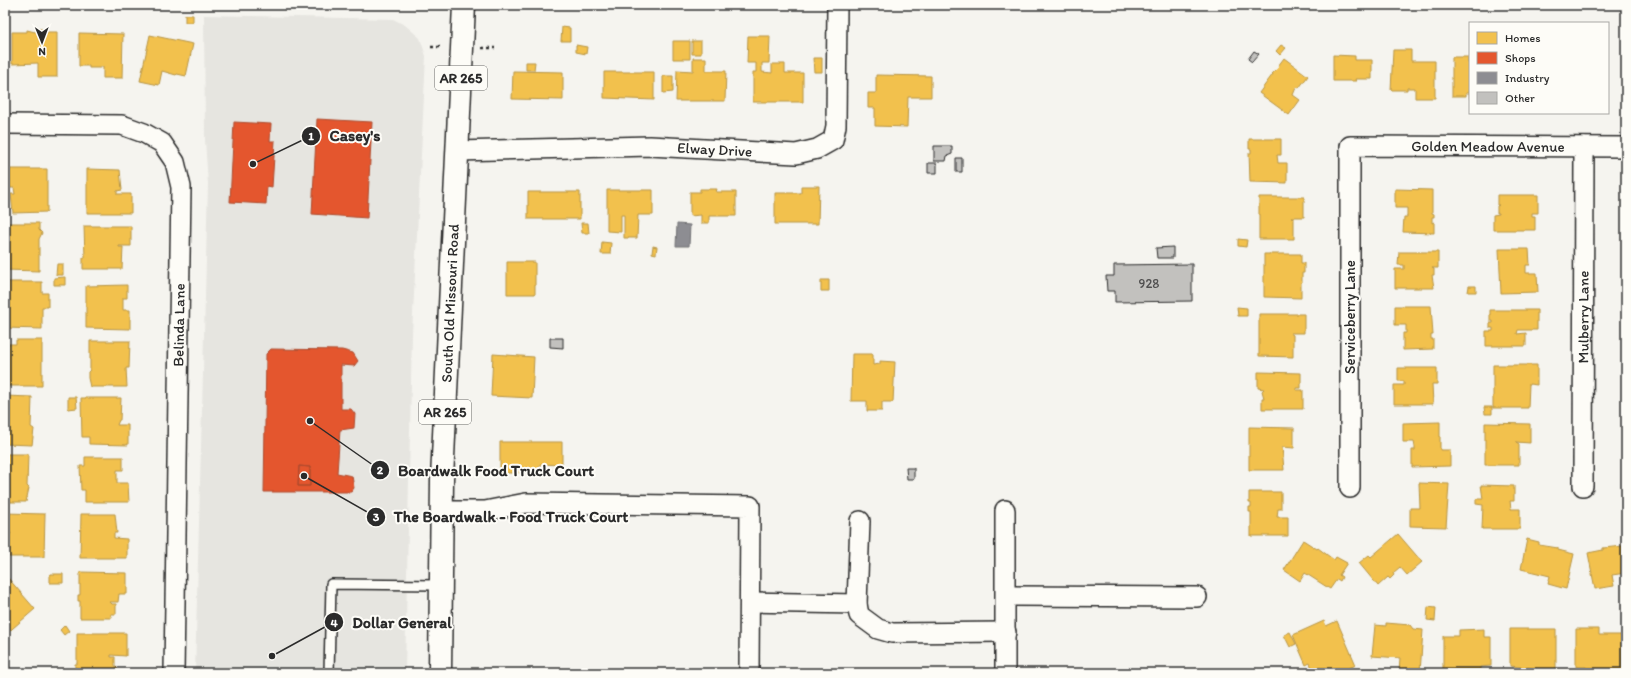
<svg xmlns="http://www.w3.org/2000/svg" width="1631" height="678" font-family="Itim,sans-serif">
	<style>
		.built { fill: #e6e5e0 }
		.homes { fill: #f2c14e; stroke: #b69444 }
		.shops { fill: #e4572e; stroke: #ac4a2d }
		.industry { fill: #8d8d92; stroke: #707073 }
		.building { fill: #c2c1be; stroke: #2b2b2b }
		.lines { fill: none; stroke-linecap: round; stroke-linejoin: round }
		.service-casing { stroke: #2b2b2b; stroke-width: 12 }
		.minor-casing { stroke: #2b2b2b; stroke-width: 22 }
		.primary-casing { stroke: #2b2b2b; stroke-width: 25 }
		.path { stroke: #2b2b2b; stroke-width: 2.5; stroke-dasharray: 3 3; stroke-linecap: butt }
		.service { stroke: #fdfcf7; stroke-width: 9 }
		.minor { stroke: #fdfcf7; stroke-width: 19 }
		.primary { stroke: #fdfcf7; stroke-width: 22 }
		.labels { text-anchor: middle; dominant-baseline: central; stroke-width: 4; stroke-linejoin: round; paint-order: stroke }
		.number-label { font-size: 13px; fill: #515050 }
		.shield { fill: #fdfcf7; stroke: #6a6a68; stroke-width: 1 }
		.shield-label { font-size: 14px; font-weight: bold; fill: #2b2b2b }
		.street-label { font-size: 15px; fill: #2b2b2b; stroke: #fdfcf7 }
		.leader { fill: none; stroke: #2b2b2b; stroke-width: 1.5 }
		.callout-dot { fill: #2b2b2b; stroke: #fdfcf7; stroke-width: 1.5 }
		.mark-label { font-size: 12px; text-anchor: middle; font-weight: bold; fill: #fff }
		.callout-label { font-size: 16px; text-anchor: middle; font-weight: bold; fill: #2b2b2b; stroke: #fdfcf7; stroke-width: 4; stroke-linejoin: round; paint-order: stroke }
	</style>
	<rect width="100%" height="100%" fill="#f5f4ef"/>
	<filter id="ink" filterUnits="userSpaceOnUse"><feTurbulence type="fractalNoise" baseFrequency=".025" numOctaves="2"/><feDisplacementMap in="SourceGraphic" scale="8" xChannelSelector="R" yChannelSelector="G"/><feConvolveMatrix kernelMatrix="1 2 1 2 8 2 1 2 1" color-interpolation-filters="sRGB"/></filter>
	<g filter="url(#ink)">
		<path class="built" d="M204,15l189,4 12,6 15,13 6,18 -14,278 -7,339h-210l13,-489 -3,-44z"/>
		<path class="homes" d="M185,15h8v7h-8z
			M562,27l8,1v13h-9z
			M38,29h4l4,3h11v45h-19v-14l-26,1v-32h15v-2l8,2z
			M79,33l44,1 -1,44h-19v-11h-3v1h-11v-2h-10z
			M150,35l43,9 -7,32 -9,-2 -1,1 -14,-4 -3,14 -19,-4z
			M748,36h22l-1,27h-7v9l10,1v-9h13v9h18v29h-50v-30h3v-9h-9z
			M673,41h17v18h-17z
			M692,41h9v13h-9z
			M576,45l11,2 -1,7 -10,-2z
			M1281,45l5,3 -6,7 -4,-4z
			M1393,50h18v11h24v37h-20v-10h-8v2h-16z
			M1333,55l22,1v4h17v19h-17l1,2h-23z
			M1452,57h16v6h2v36v-6h-4v3h-14z
			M693,58h13v13h20l-1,30h-49l1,-31 16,1z
			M813,58h9v14h-8z
			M1284,58l24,18 -9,12 -2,-1 -2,3 -2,5 7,5 -11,15 -30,-22 14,-19h-1l7,-7 -1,-1z
			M1623,60l3,1v38h-3z
			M526,62h9l-1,8h-8z
			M513,71l50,1v28l-51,-1z
			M604,72h50v28l-50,-2z
			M876,75l55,1v21h-23l-1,30 -32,-1v-18h-7v-15h8z
			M663,76h10v16l-10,1z
			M1249,139h32v16h-4l1,8h9v20l-37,-1 -1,-29h2v-4h-2z
			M5,169h42v43l-34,1 -2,-19h4l-1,-6h-9z
			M87,169l33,1 2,20 -5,1v3h14v19h-44z
			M801,186h18l-1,38h-43v-31h26z
			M700,189h17l-1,3h20v24h-27v7h-8v-8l-11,1v-24h10z
			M1395,189l37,1v23l2,1v3h-2v6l2,-1v11l-31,-1 1,-15h3v-9h-12z
			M607,190h46v25h-15l-1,23h-13v-23h-3v17l-14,-1z
			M528,192h52v27h-52z
			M1497,195h41v18h-6v3h3v14h-42v-15l6,-1v-1h-2v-7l2,-1h-2z
			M1259,197h45v20h-13l3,1v21h-35z
			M5,223h34v7l3,3 -3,6v32l-34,-1z
			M581,223h7l1,10h-7z
			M84,226h47v20h-12v1h4l-1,22h-39v-11h2z
			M1238,239l9,1 -1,7 -8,-1z
			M602,242l9,1 -1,11h-9z
			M653,246l4,1 -1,7 -4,-1z
			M1499,249h30l1,16h-4v8h11l1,19 -37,1z
			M1399,252h39v16h-6l2,1v6h-2l2,13h-39v-19h9v-4h-6z
			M1264,254h37v9h3v10h-2v9h-1v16l-37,-1z
			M507,262h28v32h-28z
			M57,264h6v11h-7z
			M65,277v8h-11v-7z
			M821,280h8v11h-8z
			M5,282h37v11h6v14h-6v22l-37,-1z
			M127,285v13h-4v12h7v19l-44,-1v-42z
			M1469,286h7v6h-8z
			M1395,306h36l2,29h-2v4h2v10l-30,1v-17h3v-8h-11z
			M1237,307l10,1v8h-9z
			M1490,310h47v20h-19l-1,4 9,-1v13h-40v-15h7v-3h-3v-5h3v-2h-3z
			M1259,314h45v19h-14l3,2v22l-34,-1z
			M16,340h26v46h-37v-42h11z
			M90,341h40l-1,27h-3l1,19h-37l-2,-9v-6l2,-2z
			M493,354l41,3 -2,41 -41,-2z
			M852,354h21v11l7,-1v-3l15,1 -2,40h-11v9h-15v-10h-16z
			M1493,365h44v20l-8,-1 -1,24h-35z
			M1398,368h39v16h-5l1,20h-39v-19h10v-4h-6z
			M1258,372l43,1v15h-5v2h7v19h-41v-11h2l-2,-7 2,-2 -6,-1z
			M5,396l27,1 -1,30 3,2 -2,16 -27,-1z
			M68,397h8l1,11 -9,1z
			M81,398h40l-1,22h-1l-2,5h11v20l-39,-1v-7h-7z
			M1484,407h8v7h-7z
			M1440,422v28h10v16l-38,1v-17h3v-3l-1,-5h-11v-19z
			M1485,423l45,1v19l-14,-1 3,2v21h-34z
			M1249,427l45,1v20l-12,-1 2,23h-35z
			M500,442h62v23l-22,-1v9h-40z
			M5,454h23l-1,32 2,2 -3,14h-21z
			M85,457h38v13h-6v13h11l1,19h-44v-12h-4l-1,-24h5z
			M1419,483l30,1 -3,43 -36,-1v-18h10z
			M1481,485l33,1v15h-4l1,8h9v20h-38l1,-24 -7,-1v-5h7z
			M1249,492h32v17h-3l-1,8h11v19h-37v-24h-2v-5h2v-4h-2z
			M5,513l40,1 -1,43h-35v-21l2,-3h-6z
			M81,514h34l2,19h-3v5l13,1v19h-47z
			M1398,534l24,28 -15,13 -7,-8 -7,6 1,2 -4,4 -2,-2 -10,9 -19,-23 10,-8 2,2z
			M1527,539l12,3v3l19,3v2l16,4 -8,35 -18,-5 2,-8 -29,-7z
			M1303,540l14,9 1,-1 16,12 2,-3 11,6 -8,12 3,2 -2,4 -3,-2 -7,10 -25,-16 -5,8 -16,-11z
			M1626,541v32l-14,2 2,11 -19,3 -7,-36 15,-3v-2l20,-2 -1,-4z
			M80,572l47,1v21h-8l-1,8h-8l2,2h4v10h-5v4h-31v-17h-2v-6h2z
			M50,574h13v9h-13z
			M8,578l27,31 -30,26v-55z
			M1428,607l8,1 -1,13 -8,-1z
			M1324,621l2,5 11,-5 19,44 -16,7 -1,-2 -8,3 -2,-4 -7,3 -2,-4 -7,3 -3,-8 -4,2 -13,-30z
			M1386,623l24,2 3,4 10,1 -3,43h-21l1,-15 -28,-2 3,-31 11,1z
			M65,625l4,6 -5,4 -4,-5z
			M1484,629v8h7v29l-11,1v3h-15v3h-22v-37h16v-6z
			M1510,629h46v44h-19v-4l-27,-3z
			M1576,629h23v6h23v38h-36v-6h-10z
			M1290,632l6,12 -6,3 -6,-12z
			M77,633h49v23l-15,-1v2h4v9l2,1v6h-42v-9h2z"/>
		<path class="shops" d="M317,119l55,3 -5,96 -55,-4z
			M234,122l37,2 -1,17h5l-3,46 -5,-1 -1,18 -36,-2z
			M271,349l71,1 11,3 5,8 -4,5 -13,-1v44h10l4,5 -1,14 -14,2 -3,43 15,3 2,12 -3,4h-87l2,-138z
			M299,466l11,1v19h-12z
			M299,466l11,1v19h-12z"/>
		<path class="industry" d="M677,224l13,1 -1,21h-13z"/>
		<path class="building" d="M1254,51l5,3 -7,8 -4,-3z
			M934,146h18v8l-5,2 -1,5h-12z
			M956,158h6v14h-6z
			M928,163h9v10h-9z
			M1173,247v11h-16l-1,-10z
			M1192,264v37l-77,1v-11h-8l-1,-15h8v-11z
			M550,338h13v10l-13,-1z
			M906,468h8v11h-7z"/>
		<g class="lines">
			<g class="service-casing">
				<path id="service" d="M329,673l2,-89 109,1"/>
			</g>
			<g class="minor-casing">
				<g id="minor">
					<path d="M5,124l117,1 22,8 18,10 13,19 6,25 -7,486"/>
					<path id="s1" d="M458,151l192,-5 146,8 21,-5 16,-9 3,-14 1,-121"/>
					<path id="s2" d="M1583,486l1,-339"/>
					<path id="s3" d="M1350,488v-342l276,1"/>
					<path d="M441,511h44l41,-8 224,3 -1,167"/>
					<path d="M860,521l-3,83 2,11 19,14 14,4 114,-1"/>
					<path d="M1007,596l190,1"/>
					<path d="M750,602l107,2"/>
					<path d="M1005,673v-163"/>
				</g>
			</g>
			<g class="primary-casing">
				<g id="primary">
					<path id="s4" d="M440,673l2,-194 22,-474"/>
				</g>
			</g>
			<path class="path" d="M431,47h12
				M482,48h13"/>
			<use href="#service" class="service"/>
			<use href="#minor" class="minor"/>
			<use href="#primary" class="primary"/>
		</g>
	</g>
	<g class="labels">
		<g class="number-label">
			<text x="1149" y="283">928</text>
		</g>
		<g class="shield">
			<rect x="435" y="66" width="52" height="24" rx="3"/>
			<rect x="419" y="400" width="52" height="24" rx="3"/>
		</g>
		<g class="shield-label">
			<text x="461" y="78">AR 265</text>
			<text x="445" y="412">AR 265</text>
		</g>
		<g class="street-label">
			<text stroke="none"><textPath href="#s3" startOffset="480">Golden Meadow Avenue</textPath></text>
			<text stroke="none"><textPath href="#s1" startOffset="257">Elway Drive</textPath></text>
			<text stroke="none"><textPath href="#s4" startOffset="370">South Old Missouri Road</textPath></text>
			<text transform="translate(1350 317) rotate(-90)">Serviceberry Lane</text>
			<text stroke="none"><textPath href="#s2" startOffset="169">Mulberry Lane</textPath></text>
			<text transform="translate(179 325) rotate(-89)">Belinda Lane</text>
		</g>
	</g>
	<path class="leader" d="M253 164L311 136M310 421L380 470M304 476L376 517M272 656L334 622"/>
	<g class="callout-dot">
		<circle cx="253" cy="164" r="4"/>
		<circle cx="310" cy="421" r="4"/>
		<circle cx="304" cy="476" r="4"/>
		<circle cx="272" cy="656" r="4"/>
		<circle cx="311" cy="136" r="10"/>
		<circle cx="380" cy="470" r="10"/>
		<circle cx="376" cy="517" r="10"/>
		<circle cx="334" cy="622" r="10"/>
	</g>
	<g class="mark-label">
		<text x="311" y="140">1</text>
		<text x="380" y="474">2</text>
		<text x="376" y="521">3</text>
		<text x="334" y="627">4</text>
	</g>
	<g class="callout-label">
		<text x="355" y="141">Casey's</text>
		<text x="496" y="476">Boardwalk Food Truck Court</text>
		<text x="511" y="522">The Boardwalk - Food Truck Court</text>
		<text x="402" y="628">Dollar General</text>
	</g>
	<rect width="1631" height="678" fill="none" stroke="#fdfcf7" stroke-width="20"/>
	<rect x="10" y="10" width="1611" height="658" fill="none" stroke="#2b2b2b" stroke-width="1.5" filter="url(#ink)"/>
	<rect x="1469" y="22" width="140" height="92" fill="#fdfcf7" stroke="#a9a8a5"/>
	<rect x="1477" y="32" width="20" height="12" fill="#f2c14e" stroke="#a9a8a5"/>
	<text x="1505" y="42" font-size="12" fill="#2b2b2b">Homes</text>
	<rect x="1477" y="52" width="20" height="12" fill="#e4572e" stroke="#a9a8a5"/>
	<text x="1505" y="62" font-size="12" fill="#2b2b2b">Shops</text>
	<rect x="1477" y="72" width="20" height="12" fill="#8d8d92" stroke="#a9a8a5"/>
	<text x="1505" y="82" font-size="12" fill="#2b2b2b">Industry</text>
	<rect x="1477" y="92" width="20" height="12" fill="#c2c1be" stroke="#a9a8a5"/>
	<text x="1505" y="102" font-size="12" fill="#2b2b2b">Other</text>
	<g transform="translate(42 42) rotate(179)" stroke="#fdfcf7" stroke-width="3" paint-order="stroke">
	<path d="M0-3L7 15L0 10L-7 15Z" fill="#2b2b2b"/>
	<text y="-6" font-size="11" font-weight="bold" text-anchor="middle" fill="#2b2b2b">N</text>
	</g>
</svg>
